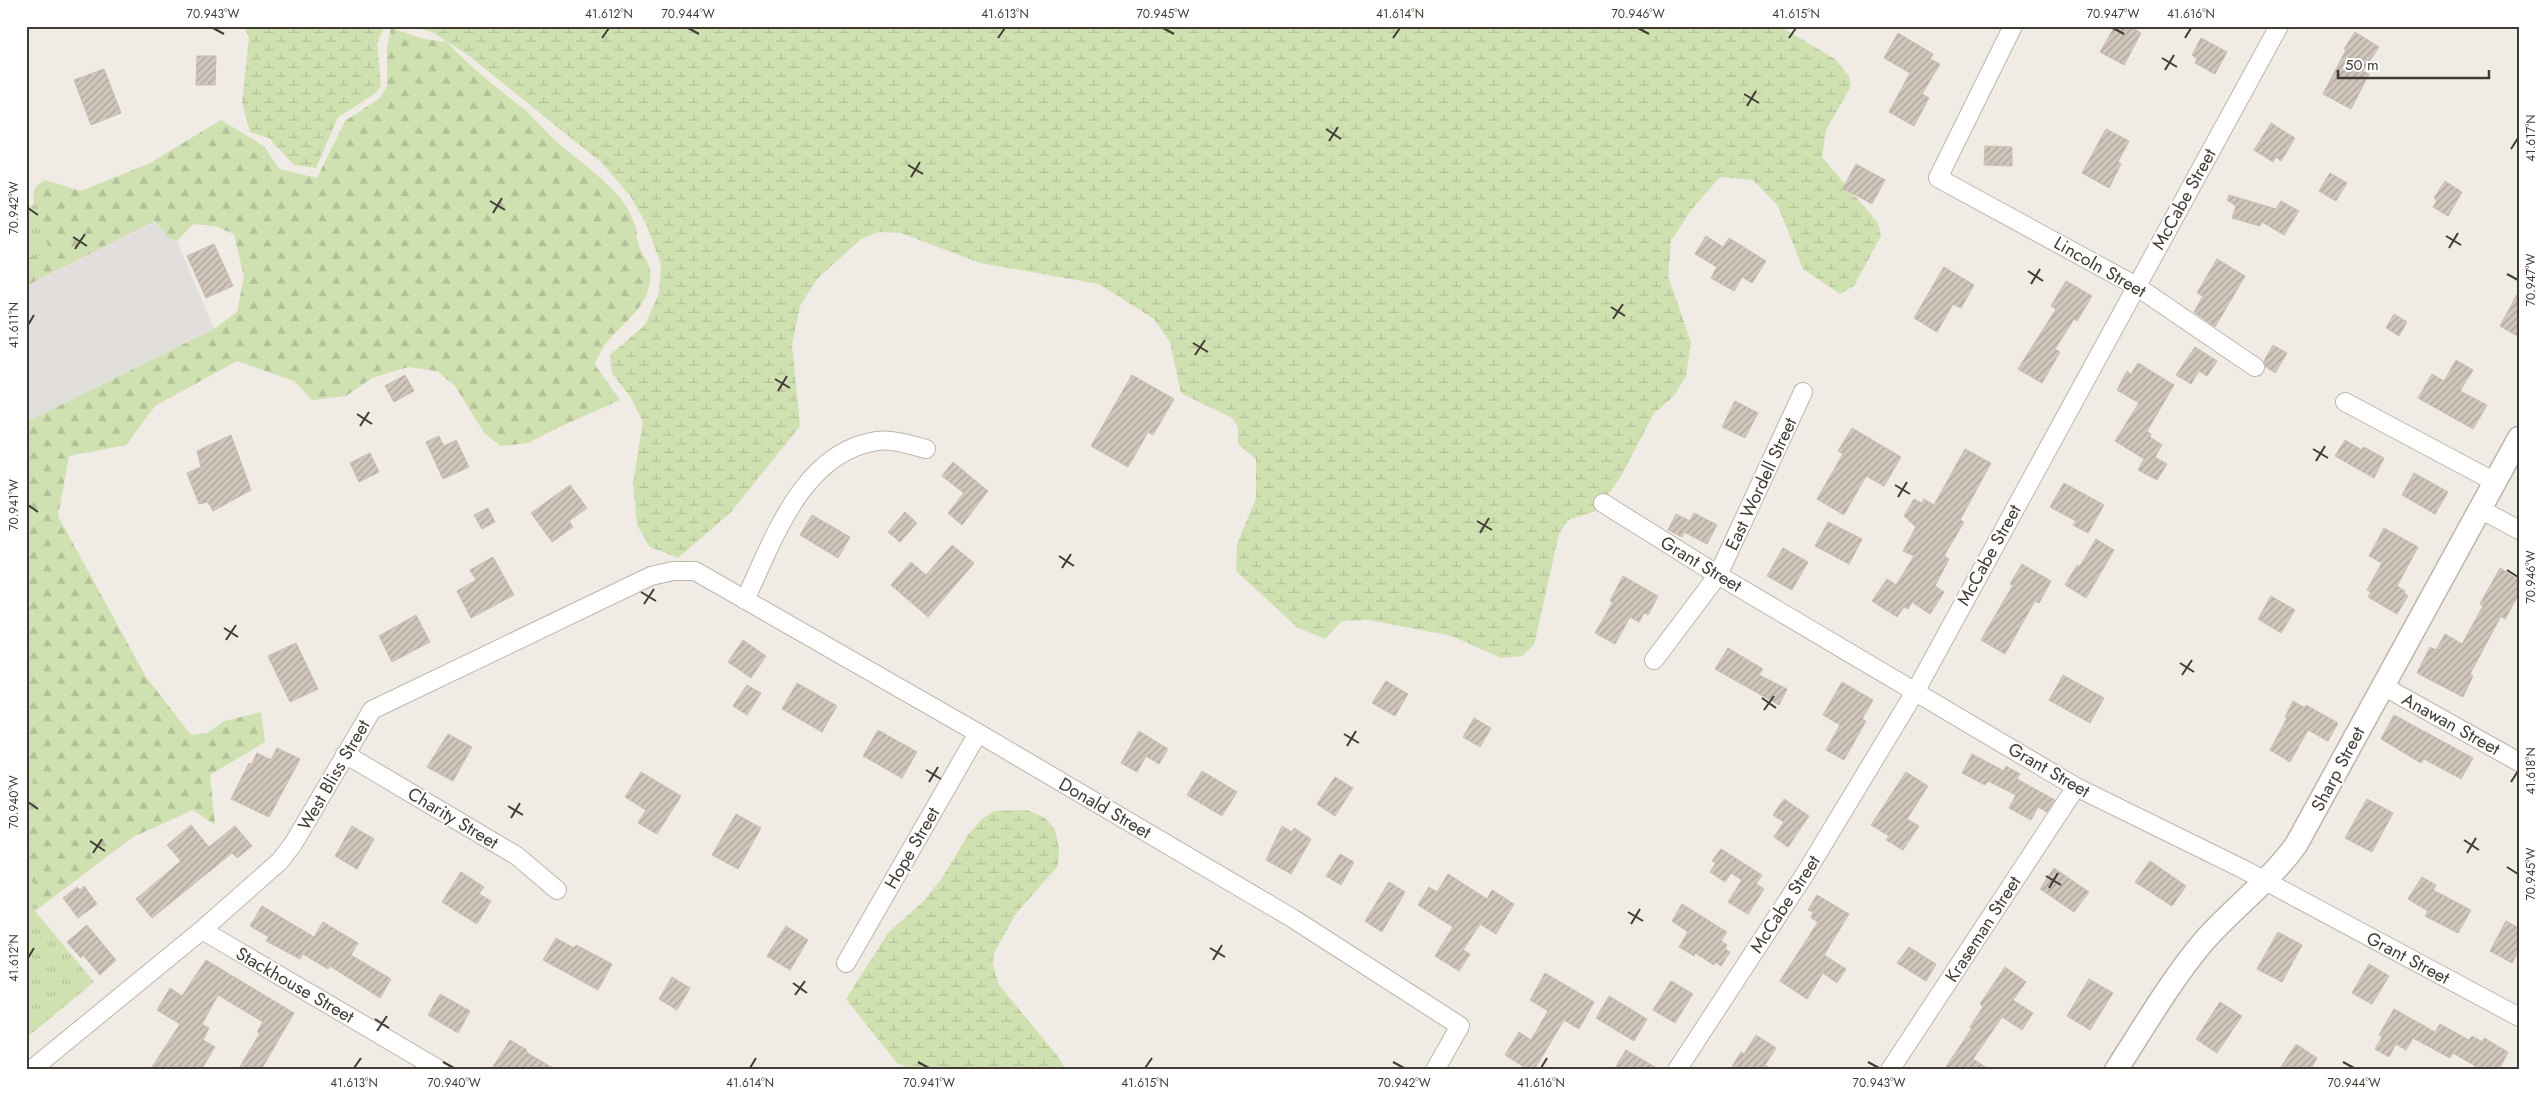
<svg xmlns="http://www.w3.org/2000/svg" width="2545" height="1096" font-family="Jost,sans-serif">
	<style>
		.grass { fill: url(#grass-tufts) }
		.forest { fill: url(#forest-firs) }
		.wetland { fill: url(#wetland-marsh) }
		.parking { fill: #e1dedc }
		.building { fill: url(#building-hatch); stroke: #cabdaf }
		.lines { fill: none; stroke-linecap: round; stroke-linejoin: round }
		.minor-casing { stroke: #bdb5ab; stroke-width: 20 }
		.tertiary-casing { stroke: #bdb5ab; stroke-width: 25 }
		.minor { stroke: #fff; stroke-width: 18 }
		.tertiary { stroke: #fff; stroke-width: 22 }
		.ticks { fill: none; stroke: #413b35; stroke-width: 2 }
		.labels { text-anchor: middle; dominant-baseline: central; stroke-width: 4; stroke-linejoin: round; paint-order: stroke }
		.street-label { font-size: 18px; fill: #413b35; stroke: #fff }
		.neatline { fill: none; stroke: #413b35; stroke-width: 2 }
		.ticks-label { font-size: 12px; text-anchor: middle; fill: #413b35 }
	</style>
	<defs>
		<pattern id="grass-tufts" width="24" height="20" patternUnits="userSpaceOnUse" patternTransform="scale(1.25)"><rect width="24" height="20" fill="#cfe0b1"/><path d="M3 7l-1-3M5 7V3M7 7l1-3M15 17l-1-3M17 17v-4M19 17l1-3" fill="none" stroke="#b3c199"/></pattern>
		<pattern id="forest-firs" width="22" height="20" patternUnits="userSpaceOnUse" patternTransform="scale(1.25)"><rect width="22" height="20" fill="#cfe0b1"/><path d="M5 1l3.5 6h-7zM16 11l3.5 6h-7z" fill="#b3c199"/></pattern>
		<pattern id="wetland-marsh" width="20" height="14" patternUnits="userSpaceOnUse" patternTransform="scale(1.25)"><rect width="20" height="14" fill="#cfe0b1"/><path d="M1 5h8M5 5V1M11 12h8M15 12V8" fill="none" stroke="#b3c199"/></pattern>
		<pattern id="building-hatch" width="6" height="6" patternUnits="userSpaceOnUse" patternTransform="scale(1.25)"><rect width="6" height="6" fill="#d0c6bb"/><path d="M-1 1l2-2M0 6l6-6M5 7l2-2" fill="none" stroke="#aaa299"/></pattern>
	</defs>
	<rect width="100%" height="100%" fill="#f0ebe4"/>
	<path class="grass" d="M35,204l17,52 -26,1v-49z
		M26,761l9,21 -9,7z
		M26,859l6,3 3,49 59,71 -68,56z"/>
	<path class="forest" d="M391,28l33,11 23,3c24,26 49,45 77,67 11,9 20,22 32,32 21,19 46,35 65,58 5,6 13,21 15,30 1,3 0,8 1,11 6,22 20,23 10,53 -11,29 -43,40 -52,72l25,35 -65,29 -27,14 -27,3 -16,-12 -30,-48 -18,-15 -29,-4 -36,11 -26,18 -34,4 -18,-19 -57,-20 -82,45 -29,39 -57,11 -11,60 88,161 45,58 16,-2 18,-12 36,-9 4,30 -55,33 5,50 -22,-15 -60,27 -98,74 -3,-48 -6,-4v-70l9,-7 -9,-21v-339l188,-93 23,-17 7,-35 -10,-43 -20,-8 -21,-2 -16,17 -10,-4 -12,-16 -129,65v-29l26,-2c-4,-13 -22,-52 -18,-64 1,-6 7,-8 11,-11l36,11 69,-28 71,-43 43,26 15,23 38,9 28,-57 35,-23 7,-12v-39z"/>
	<path class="wetland" d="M244,26h141l-8,17 4,42 -5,8 -38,24 -22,51 -22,-3 -25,-27 -19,-6 -8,-29 7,-65z
		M410,26h1369l56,33 14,17 2,10 -25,44 -4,27 56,66 3,13 -27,50 -14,8 -37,-25 -25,-63 -25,-26 -33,-3 -29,33 -20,31 -3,35 23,66 -5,34 -13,21 -19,16 -34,65 -24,33 -28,9 -9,14 -25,111 -12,11 -21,2 -49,-22 -83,-16 -27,1 -17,18 -27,-11 -62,-57 1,-27 19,-46v-39l-18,-15v-17l-6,-9 -51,-25 -11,-51 -16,-23 -55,-35 -119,-21 -79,-30 -22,-1 -18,7 -44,40 -17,27 -8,39 8,81 -69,86 -53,46 -28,-11 -13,-22 -4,-43 10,-60 -12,-24 -19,-25 -2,-18 35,-30 14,-32 2,-29 -15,-40 -15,-27 -29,-34 -134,-108 -36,-23z
		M1027,810l18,8 10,12 4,18 -1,18 -43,49 -21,38 -1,13 6,19 60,73 7,12h-152l-17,-7 -51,-64 42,-66 36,-32 18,-23 26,-43 14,-16 12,-8z"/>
	<path class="parking" d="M155,221l12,16 10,4 37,88 -188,93v-136z"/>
	<path class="building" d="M2115,26h15l11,7 -17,32 -24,-13z
		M2355,32l24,15 -16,24 6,3 -18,35 -28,-15 23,-44 -2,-1z
		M1898,33l35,21 -3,5 10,5 -18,30 7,4 -15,28 -25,-14 21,-39 -26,-15z
		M2201,38l26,14 -12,22 -20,-11 2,-4 -5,-4z
		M197,56h19l-1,29h-19z
		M104,69l17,44 -30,12 -17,-45z
		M2271,123l24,15 -14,23 -5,-4 -3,5 -19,-12z
		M2106,129l23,12 -11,21 3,2 -12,24 -27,-15z
		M1985,146l27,1v19l-28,-1z
		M1856,164l29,16 -13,24 -29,-16z
		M2330,173l17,10 -11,18 -17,-10z
		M2445,181l17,11 -14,24 -15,-9 4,-6 -3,-3z
		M2229,195l47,14 5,-8 18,10 -15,24 -22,-13 -2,4 -28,-8 4,-12 -9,-6z
		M1706,236l17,11 6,-9 37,23 -14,22 -10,-6 -8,14 -23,-13 6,-11 -22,-13z
		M214,244l19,42 -27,12 -19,-42z
		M2217,259l28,17 -30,51 -21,-15 9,-16 -6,-3z
		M1944,267l30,18 -13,23 -8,-4 -16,28 -23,-14z
		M2066,281l26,15 -15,25 -3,-2 -19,30 5,3 -18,31 -24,-14 38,-60 -5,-3z
		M2519,291v46l-19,-11z
		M2394,314l13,8 -8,14 -13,-8z
		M2273,345l14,8 -12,20 -9,-6 -2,-6z
		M2195,347l22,14 -10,15 -8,-5 -8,13 -15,-9z
		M2456,360l17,10 -13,21 27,14 -14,24 -55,-31 14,-24 12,7z
		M2138,363l36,22 -27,46 4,3 -1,3 12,8 -7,12 12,7 -10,16 -19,-10 6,-11 -29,-18 24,-38 -22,-13 10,-19 4,3z
		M405,375l9,16 -20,11 -9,-16z
		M1132,375l42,24 -21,36 -5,-3 -20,35 -37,-21z
		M1735,401l23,12 -13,25 -23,-11z
		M1852,428l49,29 -17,29 -18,-10 -22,39 -27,-16 26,-45 -5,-3z
		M231,435l20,55 -38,21 -5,-9 -9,2 -12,-31 14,-6 -4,-16z
		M439,436l5,10 12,-6 13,27 -26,12 -17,-37z
		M2345,440l17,10 2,-3 20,11 -10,20 -39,-22z
		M1965,449l26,14 -31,57 4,2 -20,34 5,3 -14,27 9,6 -14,22 -18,-12 -4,7 -4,-2 -7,10 -25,-16 15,-22 9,6 18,-29 -11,-5 13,-24 -12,-11 10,-17 8,4 2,-4 10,6z
		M370,453l9,19 -20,10 -9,-19z
		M953,462l35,29 -26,34 -14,-12 16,-20 -22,-17z
		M2414,473l34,19 -13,22 -33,-19z
		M2064,483l40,22 -16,28 -15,-8 3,-4 -26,-14z
		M570,485l17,23 -18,13 4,6 -21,15 -21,-29z
		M488,508l7,14 -13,7 -8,-14z
		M905,512l12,11 -17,19 -12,-10z
		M1694,513l23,12 -10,19 -23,-12 -2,5 -14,-7 8,-16 14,7z
		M812,515l38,22 -12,21 -38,-23z
		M1828,522l34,17 -13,25 -34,-18z
		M2384,528l34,19 -21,39 8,5 -1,2 4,3 -11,18 -29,-17 3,-5 -4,-2 15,-27 -13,-7z
		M2096,539l18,11 -28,48 -21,-13 12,-20 3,1z
		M952,545l22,18 -46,54 -37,-32 20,-23 15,13z
		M1783,548l25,14 -16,28 -25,-14z
		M493,557l21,38 -43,23 -14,-27 19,-11 -6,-10z
		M2022,564l29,17 -12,22 -4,-2 -30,53 -24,-14 32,-55 -3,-1z
		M2500,568l19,12v14l-14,25 -4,-3 -31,58 3,2 -10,21 -46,-24 13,-26 6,3 9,-16 17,10 21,-38 -3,-2z
		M1623,576l35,20 -10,19 -4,-2 -5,9 -9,-5 -15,27 -20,-11 18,-31 -3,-1z
		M2271,596l24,14 -14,23 -23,-14z
		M416,615l14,27 -38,20 -13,-26z
		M743,640l23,16 -15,22 -23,-16z
		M296,643l22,46 -28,13 -22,-46z
		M1728,648l35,21 -4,6 28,14 -8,16 -64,-36z
		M2063,675l41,23 -14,25 -41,-23z
		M1386,681l22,13 -13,22 -23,-13z
		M1842,682l31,18 -11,19 4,2 -22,39 -18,-10 14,-25 -17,-10z
		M797,683l40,23 -15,26 -40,-23z
		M747,685l14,8 -14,22 -14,-9z
		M2293,701l12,7 1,-3 32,18 -10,18 -20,-11 -18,32 -20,-12 17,-32 -2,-1z
		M2394,715l79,43 -12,21 -37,-20 -3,4 -40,-24z
		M1474,718l17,10 -11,19 -17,-10z
		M878,730l39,22 -15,26 -39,-22z
		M1139,731l29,18 -9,15 -13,-8 -9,16 -16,-9z
		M448,734l24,13 -19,34 -26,-14z
		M277,748l23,11 -31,58 -38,-18 18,-36 2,2 6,-12 14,7z
		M1972,754l32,17 2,-5 14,8 -3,5 38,21 -8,12 -9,-5 -7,13 -22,-12 7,-13 -28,-14 -3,4 -23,-12z
		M1202,771l35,21 -15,24 -35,-21z
		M641,772l40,24 -24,38 -19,-11 8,-13 -21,-13z
		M1906,772l22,14 -21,33 12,7 -16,24 -17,-10 3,-4 -18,-11z
		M1335,777l18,11 -18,28 -18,-12z
		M1784,799l25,17 -21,31 -14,-10 10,-15 -11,-7z
		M2367,799l26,14 -21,39 -27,-14z
		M736,814l25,14 -23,41 -26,-14z
		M191,825l18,22 26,-21 17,20 -15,12 -5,-5 -80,65 -16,-19 45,-38 -14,-16z
		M352,826l22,13 -17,30 -22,-13z
		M1282,826l10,6 2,-4 17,11 -20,35 -25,-14z
		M1721,849l41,26 -6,9 8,5 -16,25 -20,-12 14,-22 -11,-7 -6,9 -15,-10 6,-9 -4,-2z
		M1340,854l14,8 -13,23 -15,-9z
		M2150,861l36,25 -14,20 -37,-24z
		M2054,868l35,24 -15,20 -34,-23z
		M461,872l23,15 -5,7 12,7 -14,23 -35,-22z
		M1448,874l39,25 5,-9 22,14 -18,30 -16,-10 -17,26 7,4 -11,17 -24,-15 18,-29 -35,-22 11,-18 8,5z
		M2422,877l14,8 -3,5 38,20 -13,23 -33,-17 3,-5 -20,-12z
		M1389,882l16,10 -23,40 -17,-11z
		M84,886l13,18 -19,14 -15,-20 14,-11 3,3z
		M1817,895l32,19 -25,41 22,14 -9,14 -14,-10 -16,26 -27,-18 38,-59 -7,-4 2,-6 -5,-2z
		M1682,904l45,28 -6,9 6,4 -2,4 5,3 -9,14 -6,-4 -1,3 -19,-12 -1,3 -15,-9 9,-15 -16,-11z
		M262,906l52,31 9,-15 35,21 -7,12 40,24 -11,19 -50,-32 -2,3 -25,-15 -3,5 -34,-18 3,-4 -19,-11z
		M2506,921l13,7v22l-7,13 -22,-12z
		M87,925l29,35 -16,15 -17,-20 -2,3 -14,-16z
		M786,926l22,14 -18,30 -23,-14z
		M2278,932l24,13 -20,37 -25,-13z
		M556,938l18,10 2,-3 36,19 -14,26 -55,-30z
		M1909,947l27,17 -10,17 -29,-18z
		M206,960l88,53 -33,57h-23l22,-37 -3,-1 6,-10 -45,-27 -16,29 7,4 -6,12 12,7 -14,23h-51l30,-46 -23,-14 13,-22 12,8z
		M2369,964l20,12 -17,28 -20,-11z
		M2005,967l21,15 -13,18 20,13 -11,17 -20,-13 -29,42 17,11h-46l28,-42 -2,-1 13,-20 -3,-3z
		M1545,973l49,29 -15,27 -15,-9 -30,50h-5l-24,-15 14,-23 12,8 17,-29 -18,-11z
		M672,977l18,11 -13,22 -18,-11z
		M2089,979l24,14 -23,37 -23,-14z
		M1671,981l22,13 -18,29 -22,-13z
		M440,994l30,17 -12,22 -30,-18z
		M1609,996l38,23 -13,22 -38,-23z
		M2220,1002l22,14 -25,37 -21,-14z
		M2394,1009l41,23 5,-8 29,16 3,-4 11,6 1,-4 24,14 -9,18h-17l-29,-17 -3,5 -37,-20 -7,12 -10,-6 -7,13 -14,-8 7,-12 -3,-2z
		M1756,1035l20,13 -11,17 8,5h-43l11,-18 3,2z
		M510,1040l17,10 -1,2 30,18h-65z
		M2296,1044l21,14 -7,12h-31z
		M1626,1050l34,20h-46z"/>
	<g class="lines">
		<g class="minor-casing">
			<path id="minor" d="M2013,26l-75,152 198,108 119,81
				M2345,402l150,80
				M1603,503l115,72 358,212 167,82 276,148
				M2480,509l39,21
				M745,600c28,-59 57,-148 132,-159 16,-2 34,4 49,8
				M1654,660l64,-85 85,-183
				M2383,686l136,76
				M345,754l172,102 40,34
				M202,930l238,140
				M846,963l132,-230
				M31,1070l171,-140 78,-69 13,-17 79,-134 279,-134 22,-5h22l283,162 314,185 168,108 -25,44
				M1677,1070l128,-196 110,-182 364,-666
				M1890,1070l186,-283"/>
		</g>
		<g class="tertiary-casing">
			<path id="tertiary" d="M2116,1070c28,-43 55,-90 88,-129 29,-33 66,-60 92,-96l223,-407"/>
		</g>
		<use href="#minor" class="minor"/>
		<use href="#tertiary" class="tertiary"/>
	</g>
	<path class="ticks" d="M213,28l11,6M688,28l11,6M1163,28l11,6M1638,28l11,6M2113,28l11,6M602,38l7,-10M998,38l7,-10M1393,38l7,-10M1789,38l7,-10M2185,38l6,-10M2162,58l15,9M2165,70l9,-15M1744,94l15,9M1747,106l9,-15M1326,129l15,10M1329,141l9,-14M2511,149l7,-11M908,165l15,9M911,177l9,-15M490,201l15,9M28,208l10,7M493,213l9,-15M2446,236l15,9M73,237l14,9M2449,248l9,-15M75,249l10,-15M2028,271l15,10M2507,274l11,6M2031,284l9,-15M1611,307l14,9M1613,319l10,-15M28,325l6,-10M1193,343l15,9M1195,355l10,-15M775,379l15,9M778,391l9,-15M357,414l15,10M360,426l9,-14M2313,449l15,9M2316,461l9,-15M1895,485l15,9M1898,497l9,-15M28,505l10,7M1477,521l15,9M1480,533l9,-15M1059,556l15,10M1062,568l9,-14M2507,570l11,7M641,592l15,9M644,604l10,-15M224,628l14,9M226,640l10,-15M2180,663l14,9M2182,675l10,-15M1762,698l14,10M1764,710l10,-14M1344,734l15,9M1347,746l9,-15M926,770l15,9M929,782l9,-15M2511,782l7,-11M28,802l10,7M508,806l15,9M511,818l9,-15M2464,840l15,10M90,841l15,10M93,853l9,-14M2467,853l9,-15M2507,867l11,7M2046,876l15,9M2049,888l9,-15M1628,912l15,9M1631,924l9,-15M1210,948l15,9M28,958l6,-10M1213,960l9,-15M793,983l14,10M795,995l10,-14M375,1019l14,9M377,1031l10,-15M443,1062l11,6M918,1062l11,6M1393,1062l11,6M1868,1062l11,6M2343,1062l11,6M354,1068l7,-10M750,1068l6,-10M1145,1068l7,-10M1541,1068l6,-10"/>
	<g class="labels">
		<g class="street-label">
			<text transform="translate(2184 199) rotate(-61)">McCabe Street</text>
			<text transform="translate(2100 267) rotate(30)">Lincoln Street</text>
			<text transform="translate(1761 484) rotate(-65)">East Wordell Street</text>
			<text transform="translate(1989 555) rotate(-61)">McCabe Street</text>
			<text transform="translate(1701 564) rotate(31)">Grant Street</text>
			<text transform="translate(2451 724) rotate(29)">Anawan Street</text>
			<text transform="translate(2338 769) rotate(-62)">Sharp Street</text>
			<text transform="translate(2049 770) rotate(30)">Grant Street</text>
			<text transform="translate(334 775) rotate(-60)">West Bliss Street</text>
			<text transform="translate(1105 808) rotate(30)">Donald Street</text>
			<text transform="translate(453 818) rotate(31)">Charity Street</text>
			<text transform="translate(912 848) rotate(-60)">Hope Street</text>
			<text transform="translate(1785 904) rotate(-57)">McCabe Street</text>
			<text transform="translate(1983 929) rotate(-57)">Kraseman Street</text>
			<text transform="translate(2408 958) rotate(28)">Grant Street</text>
			<text transform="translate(295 985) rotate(30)">Stackhouse Street</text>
		</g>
	</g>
	<rect width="2545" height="1096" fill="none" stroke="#ffffff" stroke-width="55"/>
	<path d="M2338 70v8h151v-8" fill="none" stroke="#413b35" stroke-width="2.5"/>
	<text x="2345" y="70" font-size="15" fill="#413b35" stroke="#ffffff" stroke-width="4" paint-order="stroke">50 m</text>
	<rect x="28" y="28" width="2490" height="1040" class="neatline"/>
	<g class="ticks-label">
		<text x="213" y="18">70.943°W</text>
		<text x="609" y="18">41.612°N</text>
		<text x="688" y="18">70.944°W</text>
		<text x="1005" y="18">41.613°N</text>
		<text x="1163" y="18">70.945°W</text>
		<text x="1400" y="18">41.614°N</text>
		<text x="1638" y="18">70.946°W</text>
		<text x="1796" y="18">41.615°N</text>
		<text x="2113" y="18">70.947°W</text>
		<text x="2191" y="18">41.616°N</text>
		<text transform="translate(2531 138) rotate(-90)" y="4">41.617°N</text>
		<text transform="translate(14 208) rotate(-90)" y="4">70.942°W</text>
		<text transform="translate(2531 280) rotate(-90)" y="4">70.947°W</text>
		<text transform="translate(14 325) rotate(-90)" y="4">41.611°N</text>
		<text transform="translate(14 505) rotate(-90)" y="4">70.941°W</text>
		<text transform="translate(2531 577) rotate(-90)" y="4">70.946°W</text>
		<text transform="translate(2531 771) rotate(-90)" y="4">41.618°N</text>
		<text transform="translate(14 802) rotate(-90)" y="4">70.940°W</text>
		<text transform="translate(2531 874) rotate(-90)" y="4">70.945°W</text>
		<text transform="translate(14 958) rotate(-90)" y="4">41.612°N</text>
		<text x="354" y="1087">41.613°N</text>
		<text x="454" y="1087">70.940°W</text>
		<text x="750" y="1087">41.614°N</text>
		<text x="929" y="1087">70.941°W</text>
		<text x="1145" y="1087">41.615°N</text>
		<text x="1404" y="1087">70.942°W</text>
		<text x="1541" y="1087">41.616°N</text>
		<text x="1879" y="1087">70.943°W</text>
		<text x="2354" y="1087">70.944°W</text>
	</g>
</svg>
